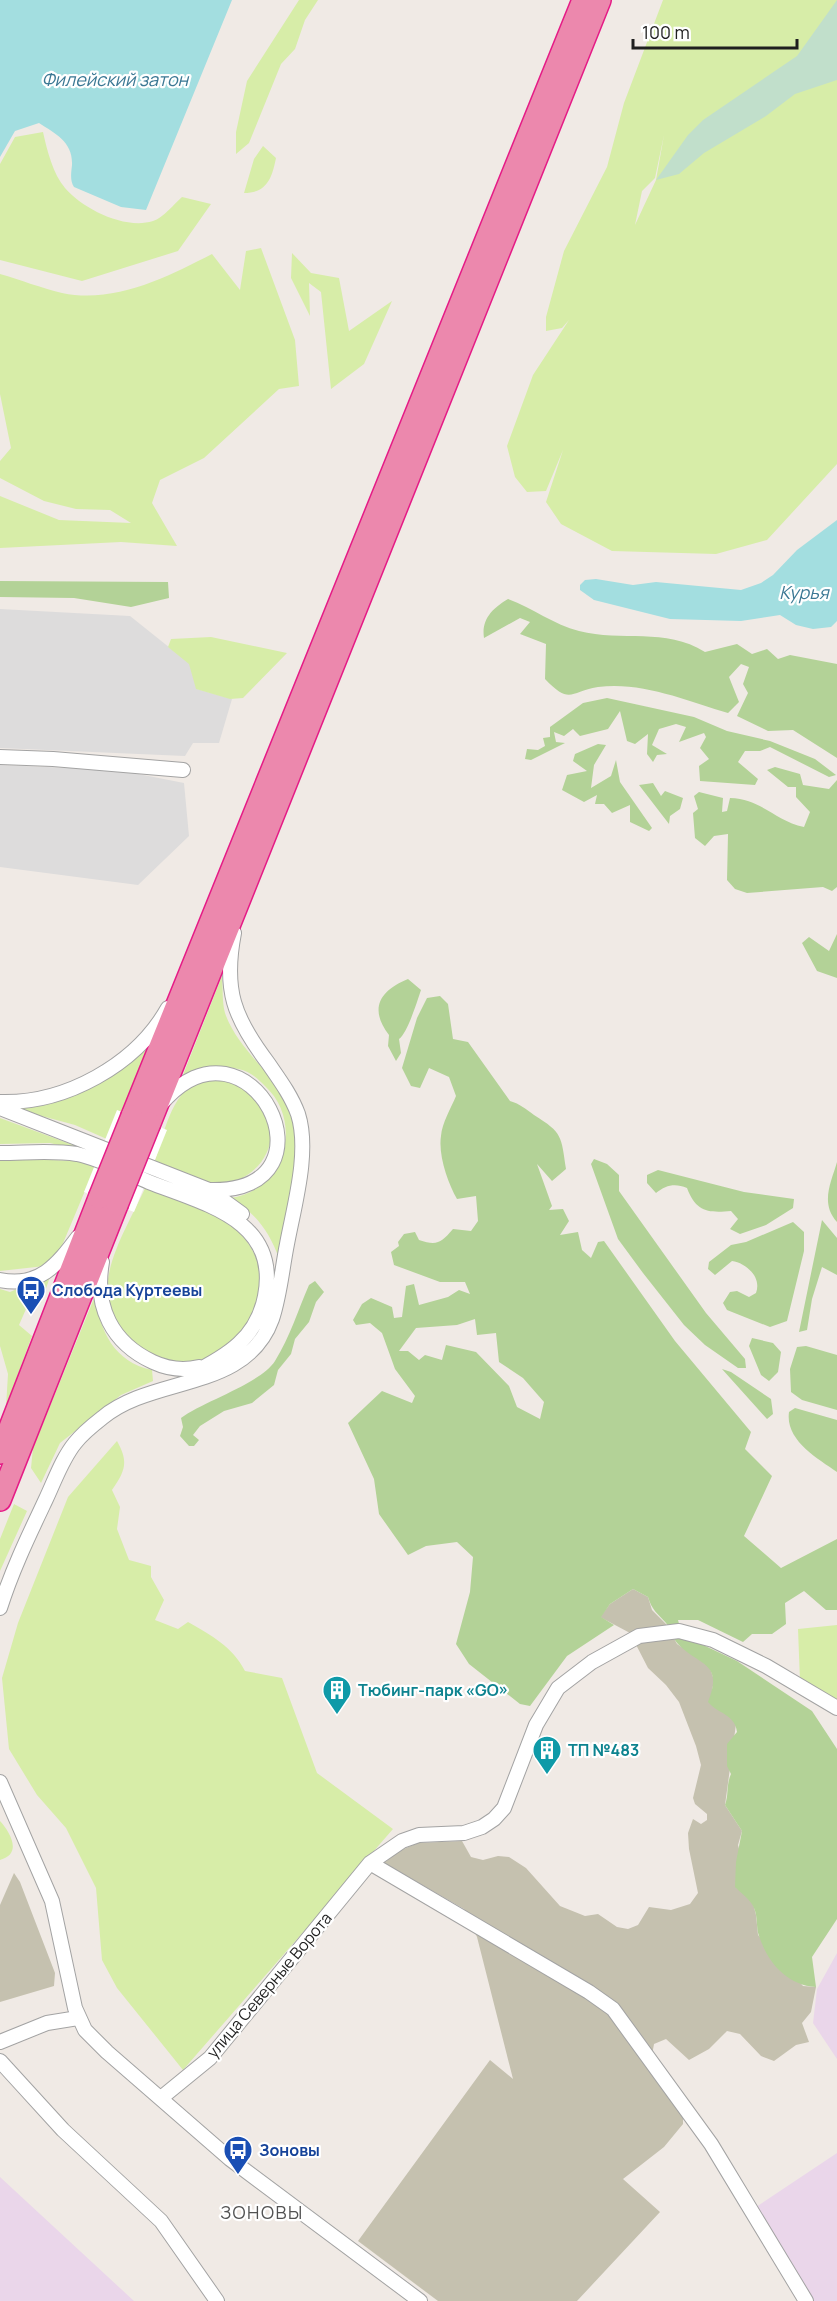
<svg xmlns="http://www.w3.org/2000/svg" width="837" height="2301" font-family="Manrope,sans-serif">
	<style>
		.residential { fill: #dddcdc }
		.industrial { fill: #ead6ea }
		.construction { fill: #c5c1af }
		.grass { fill: #d7eda8; fill-rule: evenodd }
		.forest { fill: #b3d297; fill-rule: evenodd }
		.wetland { fill: #c1dfcb }
		.water { fill: #a3dee0 }
		.pier { fill: #fff }
		.lines { fill: none; stroke-linecap: round; stroke-linejoin: round }
		.minor-casing { stroke: #a3a3a3; stroke-width: 16 }
		.highway-casing { stroke: #e51b86; stroke-width: 24 }
		.minor { stroke: #fff; stroke-width: 14 }
		.highway { stroke: #ec88ad; stroke-width: 21 }
		.highway-bridge-casing { stroke: #e51b86; stroke-width: 24; stroke-linecap: butt }
		.highway-bridge { stroke: #ec88ad; stroke-width: 21 }
		.labels { text-anchor: middle; dominant-baseline: central; stroke-width: 4.5; stroke-linejoin: round; paint-order: stroke }
		.transit-label { font-size: 16px; font-weight: bold; fill: #164399; stroke: #fff; text-anchor: start }
		.culture-label { font-size: 16px; font-weight: bold; fill: #0d838f; stroke: #fff; text-anchor: start }
		.street-label { font-size: 16px; fill: #1f1f1f; stroke: #fff }
		.water-label { font-size: 18px; font-style: italic; fill: #3b7894; stroke: #fff }
		.neighbourhood-label { font-size: 18px; letter-spacing: 1.5px; fill: #525252; stroke: #fff }
	</style>
	<rect width="100%" height="100%" fill="#f0eae5"/>
	<path class="residential" d="M0,609l130,7 60,48 7,25 35,10 -13,44h-26l-8,13 -185,-8z
		M0,765l118,5 66,13 5,53 -51,49 -138,-18z"/>
	<path class="industrial" d="M837,1953v106l-24,-36 4,-34z
		M837,2153v148h-27l-54,-94z
		M0,2177l134,124h-134z"/>
	<path class="construction" d="M633,1589l15,8 4,13 14,14 11,20 32,21 5,15 -2,11 24,33 -11,81 17,26 -4,14 18,70 2,20 45,51 13,1 -5,25 -9,11 7,19 -13,3 -22,16 -13,-5 -21,-22 -13,-3 -18,18 -20,11 -23,-21 -12,5 -2,11 31,44v25l-19,23 -41,32 37,33 -83,89h-139l-80,-60 132,-181 23,19 -36,-142 -13,-28 -80,-46 15,-12 19,-8 44,-2 9,16 12,3 15,-4 11,1 17,11 34,38 25,10 13,-2 19,13 11,2 10,-4 11,-18 22,3 19,-6 8,-11 -9,-44 -1,-16 5,-14 8,5 6,-4v-6l-12,-10 -2,-6 8,-33 -5,-19 -17,-44 -13,-17 -18,-17 -18,-35 -30,-16 10,-13z
		M14,1873l6,9 35,91 -1,13 -54,16v-97z"/>
	<path class="grass" d="M299,0h19l-13,20 -10,29 -14,15 -32,79 -13,11v-22l11,-51z
		M663,0h174v464l-70,76 -51,14 -104,-3 -51,-27 -15,-22 17,-52 -17,41 -19,1 -12,-15 -8,-31 26,-71 36,-55 -7,8 -16,3v-14l18,-66 43,-84 17,-64zM664,135l-8,45 -21,45 7,-34 13,-13z
		M43,132c4,18 10,42 22,56 18,21 60,42 88,33 10,-3 21,-17 29,-24l29,7 -33,47 -96,30 -82,-21v-96l15,-27z
		M263,146l13,12c-4,20 -9,35 -32,35l10,-34z
		M261,248l34,92 4,46 -20,3 -75,69 -44,22 -8,23 25,43 -56,-4 -121,6v-52l59,24 72,3 -21,-13 -34,-1 -32,-8 -44,-23v-17l11,-13 -11,-54v-120c21,6 41,14 62,19 53,11 105,-16 150,-39l28,36 6,-39z
		M292,253l19,20 28,5 10,53 43,-30 -28,63 -33,25 -10,-97 -12,-9 1,33 -19,-38z
		M211,637l76,16 -44,45 -13,1 -34,-10 -7,-25 -21,-17 3,-8z
		M222,976c1,12 0,26 3,37 14,41 59,66 69,109 9,35 -8,99 -15,136 -10,-27 -24,-46 -49,-60 54,-7 75,-75 35,-112 -8,-8 -15,-15 -27,-17 -17,-4 -38,1 -55,6z
		M155,1037l-46,103 -34,-15 -63,-17c72,-9 91,-23 143,-71z
		M218,1080c7,1 16,1 23,4 5,2 9,9 13,13 38,37 7,89 -43,88 -14,-1 -43,-17 -57,-22 9,-25 17,-72 45,-81 5,-2 13,-2 19,-2z
		M0,1118l100,37 -50,-12 -50,1z
		M0,1158l77,3 18,6 -34,81 -16,18 -45,5z
		M146,1186c29,12 63,22 87,41 73,59 -13,182 -99,116 -15,-12 -27,-31 -27,-51 0,-36 25,-74 39,-106z
		M51,1274l-10,29 -11,-3 -11,25 13,11 -26,71 2,-33 -8,-28v-57l10,3z
		M95,1296c5,35 19,66 57,74l1,11 -32,14 -61,48 -19,40 -10,-15 2,-20z
		M117,1441c12,21 8,30 -5,49l8,17 -3,22 12,31 22,6v11l13,23 -9,20 23,9 10,-7c24,14 44,24 57,49l37,7 35,95 76,56 -210,241 -66,-82 -15,-28 -6,-72 -30,-60 -29,-33 -28,-46 -7,-71 16,-55 50,-126z
		M14,1504l13,7 -27,60v-32z
		M837,1625v85l-37,-29 -2,-52z
		M0,1821c10,11 23,33 0,39z"/>
	<path class="forest" d="M0,581l168,1 1,16 -38,9 -57,-9 -74,-1z
		M508,599c25,9 46,26 71,32 43,11 86,-4 126,21l32,-8 15,10 15,-5 11,10 12,-4 47,9v94l-44,-28 -25,1 -31,-15 11,-23 -5,-9 6,-17 -8,-3 -12,13 10,25 -11,11c-40,-12 -87,-32 -130,-26 -28,4 -27,19 -53,-8l1,-35 -26,-10 10,-12 -10,-4 -36,20c-3,-19 9,-30 24,-39z
		M607,698l87,19 33,14 43,10 45,18 21,16 -7,2 -59,-30 -10,4h-15l-7,11 20,17 -3,6 -55,-4 -1,-15 10,-7 -9,-11 6,-11 -2,-4 -25,9 7,-15 -10,-3 -17,5 -7,16 15,9 -10,1 -4,7 -6,-8 1,-20 -13,10 -8,-3 -7,-30 -12,18 -28,7 -7,-7 -9,7 -10,-4 2,10 9,1 -34,17 -6,-1 2,-10 11,1 7,-4 -2,-8 7,-1v-10l33,-24z
		M598,744l8,1 -12,20 -3,23 20,-12 5,-16 4,22 32,46 -3,3 -19,-9v-17l-18,8 -8,-9h-9l2,-9 -13,7 -22,-12 5,-15 20,-4 -14,-10 2,-7z
		M775,767l25,7 3,11 26,4 8,-9v107l-5,4 -9,-4 -76,6 -12,-4 -8,-9 1,-46 -14,2 -9,10 -10,-8 -2,-25 5,-4 -4,-13 5,-4 24,6 -1,14 5,-1 3,-13c32,1 45,23 74,29l6,-15 -14,-15v-10h-8l-21,-17z
		M653,783l8,13 4,-5 18,7 -3,11 -10,7 -1,8 -30,-39z
		M837,934v44l-20,-7 -15,-28 7,-6 20,14z
		M408,979l13,11c-4,12 -14,44 -22,49l2,14 -5,8 -8,-15 1,-11c-20,-26 -10,-44 19,-56z
		M440,996l8,8 5,35 15,3 42,59c10,3 16,8 24,14 29,18 27,21 32,54l-14,12 -15,-17 15,42 -3,4 14,-1 6,12 -9,14 18,-3 4,18 9,8 7,-16 6,-1 71,100 76,91 -6,17 27,27 -28,60 37,32 56,-29v71h-11l-22,-19 -19,12 1,21 -14,10h-20l-9,8 -45,-22h-20l4,15 55,26 75,50 25,38v170l-25,38 4,30c-29,-2 -48,-24 -57,-51 -3,-8 -1,-19 -5,-28 -3,-8 -13,-15 -19,-21l1,-25 6,-31 -17,-26c4,-11 1,-20 6,-31l-4,-8v-22l10,-12c-2,-18 -19,-18 -29,-30 16,-40 -9,-36 -30,-58 -6,-6 -7,-15 -12,-21 -9,-10 -14,-13 -18,-26l-15,-8 -23,15 -9,13 13,8 -47,31 -37,50 -10,-2 -51,-40 -13,-20 14,-52 3,-35 -16,-15 -31,4 -18,9 -29,-41 -5,-35 -26,-56 34,-32 30,12 3,-7 -20,-27 -13,-36 -12,-10 -14,2 -3,-5 9,-16 9,-6 21,9 2,11 8,-1 4,-31 8,-2 5,21 29,-8 11,-7 11,4 -5,-12h-25l-46,-17 -3,-13 8,-6 -1,-4 6,-8 11,-2 4,8c18,6 22,3 34,-11l18,2 7,-10 -2,-25 -19,3c-9,-16 -19,-44 -16,-63 1,-13 10,-28 15,-40l-7,-19 -20,-9 -9,20 -9,-2 -9,-18 15,-50 10,-20zM475,1319l2,16 19,-2 3,29 24,16 21,24 -4,17 -23,-12 -8,-21 -33,-34 -30,-7 -4,15 -17,-5 -6,5 -11,-9h-9l17,-23 41,-3z
		M594,1159l13,5 12,11v16l87,122 39,46 1,9h-8l-33,-23 -21,-20 -41,-52 -25,-34 -27,-75z
		M837,1162v60c-17,-19 -6,-39 0,-60z
		M658,1170l86,22 50,7 -1,9 -27,17 -26,9 -10,-5 8,-10 -7,-8c-23,2 -35,1 -44,-23 -12,-5 -21,-3 -31,5l-9,-10v-8z
		M822,1220l15,18v37l-15,-8 -10,32 -5,31 -8,2z
		M793,1222l11,10v19l-17,70 -17,6 -43,-17 -4,-7 7,-11 7,-1 12,6 7,-4c6,-16 -10,-30 -24,-32l-17,14 -7,-6 1,-7 22,-17 15,-3z
		M315,1281l9,11 -8,10 -7,20 -14,17 -4,15 -13,16 -4,15 -22,18 -28,8 -24,15 -7,9 6,5 -5,6h-5l-9,-10 3,-9 -2,-9c23,-17 79,-34 94,-57 15,-24 23,-51 34,-76z
		M752,1338l21,5 8,9 -3,20 -9,9 -8,-6 -12,-29z
		M806,1346l31,9v55l-35,-10 -11,-8 -1,-23 7,-22z
		M722,1369l9,3 40,27 2,15 -6,5z
		M795,1408l42,12v52c-20,-14 -52,-32 -48,-60z"/>
	<path class="wetland" d="M837,0v80l-42,14 -29,22 -62,37 -25,21 -23,6 32,-45 15,-15 94,-64z"/>
	<path class="water" d="M0,0h232l-86,210 -25,-3 -47,-20c-4,-6 -3,-13 -2,-22 1,-23 -16,-31 -33,-42l-24,8 -15,26z
		M837,520v101l-6,6 -18,2 -17,-4 -16,-10 -39,6 -71,-2 -76,-19 -14,-10v-5l5,-5 11,-1 37,6 23,-3 85,8 20,-7 12,-8 24,-25z"/>
	<path class="pier" d="M117,1110l50,20 -33,82 -50,-20z"/>
	<g class="lines">
		<g class="minor-casing">
			<path id="minor" d="M0,757l53,2 130,11
				M0,1102c65,2 136,-37 168,-94
				M161,1104c88,-104 185,89 49,86
				M0,1108l209,82 33,24
				M0,1153c26,0 52,-3 77,1 24,5 50,19 72,28 56,22 131,38 116,114 -8,42 -38,60 -74,78
				M102,1262c-8,45 10,81 51,100 15,7 29,9 46,5
				M0,1280c39,8 57,-15 78,-43
				M0,1608c12,-38 29,-73 46,-109 9,-19 16,-40 29,-56 7,-9 18,-18 27,-25 51,-43 144,-26 170,-99 8,-24 10,-50 15,-75 7,-38 23,-92 11,-130 -7,-19 -19,-35 -30,-51 -34,-45 -45,-73 -34,-130
				M0,1782l52,119 23,107 10,22 22,22 123,107 190,142
				M370,1863l219,129 24,17 98,135 95,157
				M0,2042l47,-19 31,-5
				M0,2061l63,69 98,91 56,80
				M161,2098l49,-40 160,-195 32,-22 17,-6 45,-2 18,-6 12,-8 10,-11 32,-83 22,-37 34,-26 47,-26 40,-5 34,9 53,26 71,42"/>
		</g>
		<g class="highway-casing">
			<path id="highway" d="M132,1116l451,-1116
				M150,1123l450,-1123
				M0,1453l99,-255
				M0,1500l117,-295"/>
		</g>
		<use href="#minor" class="minor"/>
		<use href="#highway" class="highway"/>
		<g class="highway-bridge-casing">
			<path id="highway-bridge" d="M99,1198l33,-82
				M117,1205l33,-82"/>
		</g>
		<use href="#highway-bridge" class="highway-bridge"/>
	</g>
	<defs>
		<g id="bus-pin" transform="scale(1.5)"><path d="M0 17L-7.5 6A9.5 9.5 0 1 1 7.5 6Z" fill="#1a4fb4" stroke="#fff"/><path d="M-5-6H5V4H4V6H2V4H-2V6H-4V4H-5ZM-3.5-4V0h7V-4ZM-3.5 1.2v1.5H-2V1.2ZM2 1.2v1.5H3.5V1.2Z" fill="#fff"/></g>
		<g id="building-pin" transform="scale(1.5)"><path d="M0 17L-7.5 6A9.5 9.5 0 1 1 7.5 6Z" fill="#0f9aa8" stroke="#fff"/><path d="M-4-6H4V6H1V3H-1V6H-4ZM-2.5-4.3h1.7v1.8h-1.7ZM.8-4.3h1.7v1.8H.8ZM-2.5-1h1.7V.8h-1.7ZM.8-1h1.7V.8H.8Z" fill="#fff"/></g>
	</defs>
	<g fill-rule="evenodd">
		<use href="#bus-pin" x="31" y="1290"/>
		<use href="#building-pin" x="337" y="1690"/>
		<use href="#building-pin" x="547" y="1750"/>
		<use href="#bus-pin" x="238" y="2150"/>
	</g>
	<g class="labels">
		<g class="transit-label">
			<text x="52" y="1290">Слобода Куртеевы</text>
			<text x="259" y="2150">Зоновы</text>
		</g>
		<g class="culture-label">
			<text x="358" y="1690">Тюбинг-парк «GO»</text>
			<text x="568" y="1750">ТП №483</text>
		</g>
		<g class="street-label">
			<text transform="translate(269 1985) rotate(-50)">улица Северные Ворота</text>
		</g>
		<g class="water-label">
			<text x="115" y="79">Филейский затон</text>
			<text x="804" y="592">Курья</text>
		</g>
		<g class="neighbourhood-label">
			<text x="262" y="2212">ЗОНОВЫ</text>
		</g>
	</g>
	<path d="M633 39v9h164v-9" fill="none" stroke="#1f1f1f" stroke-width="3"/>
	<text x="642" y="39" font-size="18" fill="#1f1f1f" stroke="#ffffff" stroke-width="4.5" paint-order="stroke">100 m</text>
</svg>
